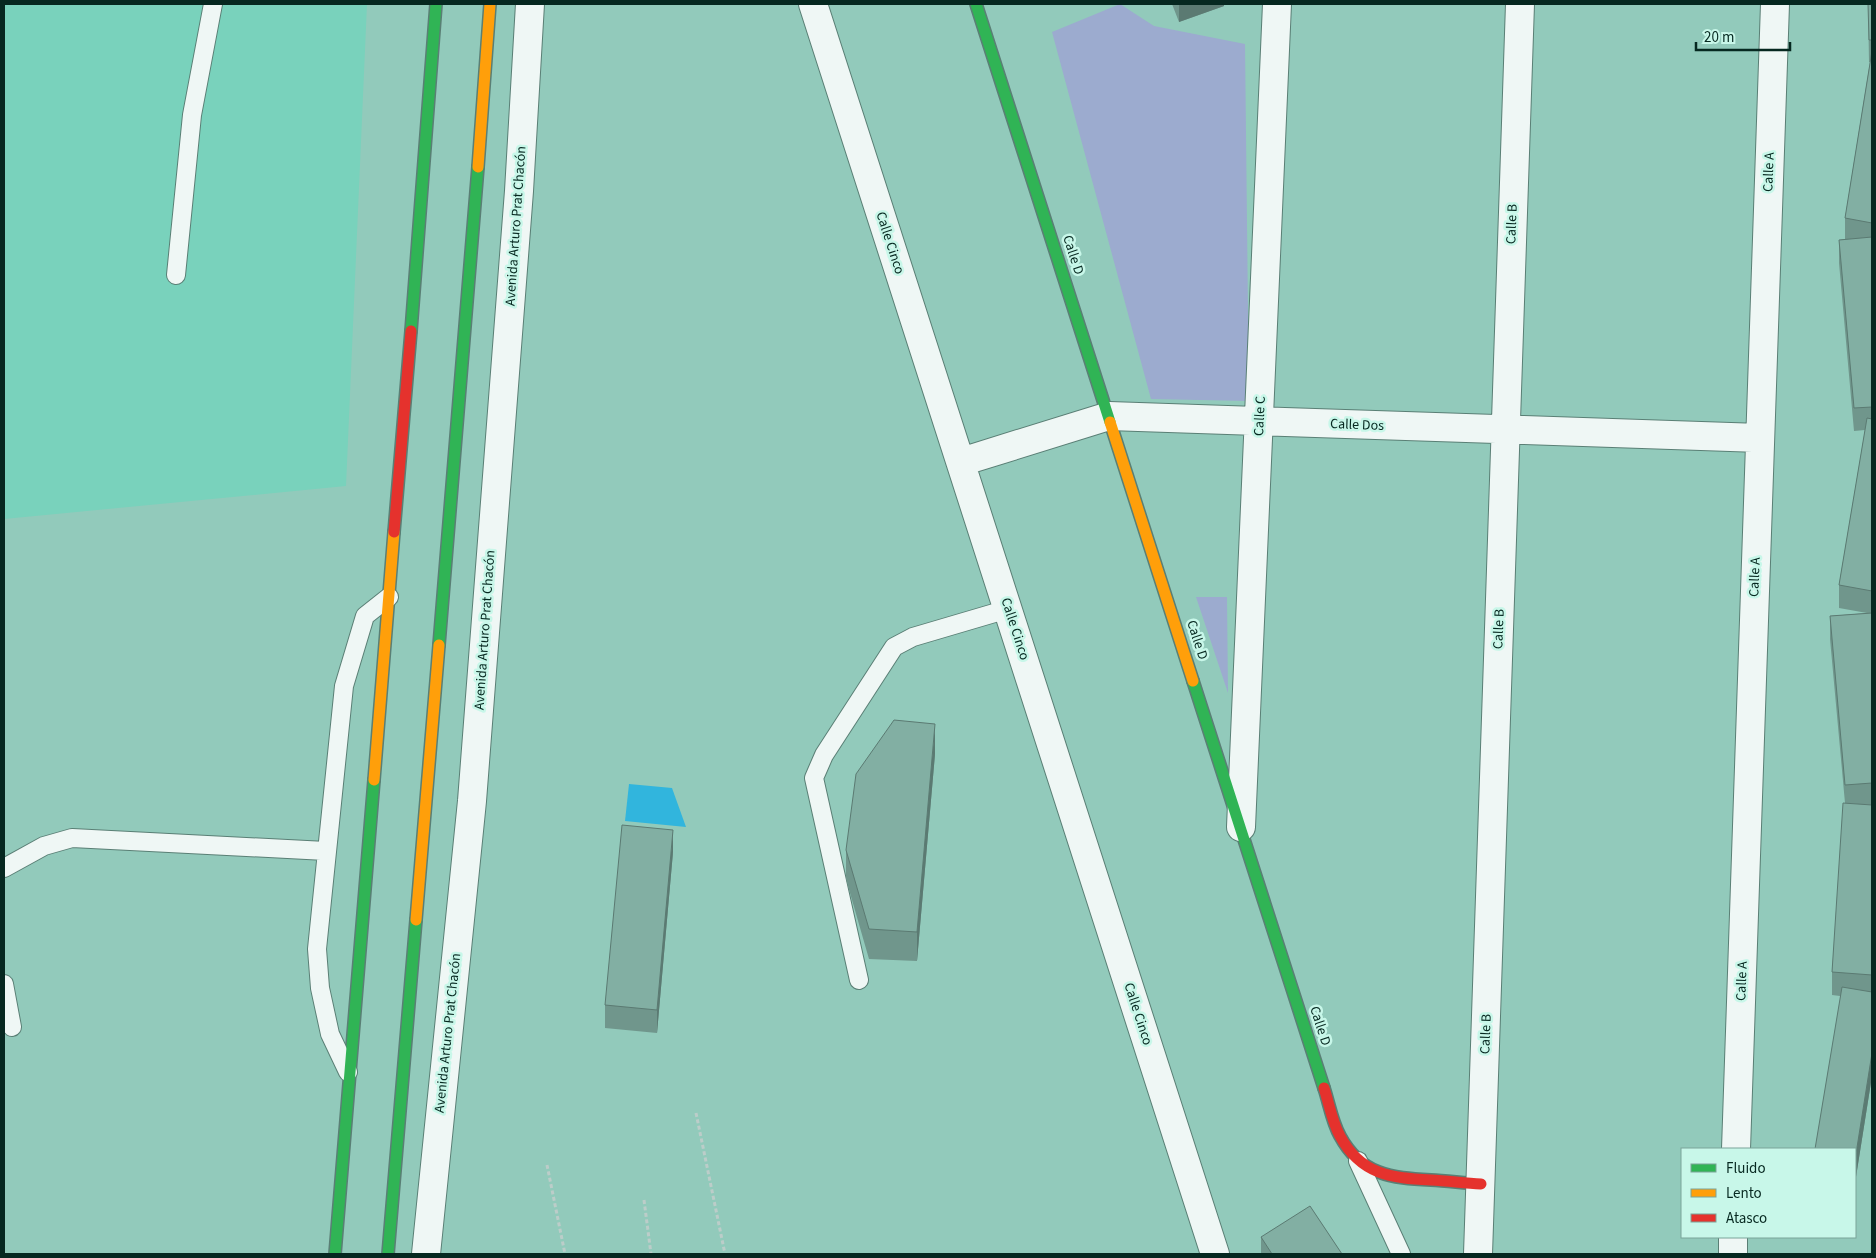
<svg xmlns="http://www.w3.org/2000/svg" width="1876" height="1258" font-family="'Source Sans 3',sans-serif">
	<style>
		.built { fill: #79d2bc }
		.green { fill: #9cabcf }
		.water { fill: #31b5dd }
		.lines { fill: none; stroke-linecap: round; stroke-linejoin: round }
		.lane-casing { stroke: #5a7f75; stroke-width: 20 }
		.street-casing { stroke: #5a7f75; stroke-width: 30 }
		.fast-casing { stroke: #5a7f75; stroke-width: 14 }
		.slow-casing { stroke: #5a7f75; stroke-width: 14 }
		.jam-casing { stroke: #5a7f75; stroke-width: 14 }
		.path { stroke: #bccdc9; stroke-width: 3; stroke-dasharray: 4 2.5; stroke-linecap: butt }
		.lane { stroke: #eff7f5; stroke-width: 18 }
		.street { stroke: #eff7f5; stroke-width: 28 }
		.fast { stroke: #30b455; stroke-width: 11 }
		.slow { stroke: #ff9f0a; stroke-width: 11 }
		.jam { stroke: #e5322d; stroke-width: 11 }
		.wall { fill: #70968c }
		.shaded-wall { fill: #5b7a72 }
		.building { fill: #82afa3; stroke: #5b7a72 }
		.labels { text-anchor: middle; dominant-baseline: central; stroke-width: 5; stroke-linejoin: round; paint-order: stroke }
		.street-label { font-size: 14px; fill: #062820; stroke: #c8f7e9 }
	</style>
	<rect width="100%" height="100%" fill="#92cabb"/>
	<path class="built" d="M4,4h363l-21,482 -342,33z"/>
	<path class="green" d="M1120,4l34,22 91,18 4,357 -98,-2 -99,-367z
		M1196,597h31l1,96z"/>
	<path class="water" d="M629,784l43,4 14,39 -61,-6z"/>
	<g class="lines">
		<g class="lane-casing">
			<path id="lane" d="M176,275l16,-160 21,-111
				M4,868l40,-22 28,-8 254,13
				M859,980l-45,-202 10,-23 70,-108 19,-10 95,-28
				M4,984l8,43
				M348,1072l-18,-38 -10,-46 -3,-39 27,-263 21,-70 24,-19
				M1358,1161l43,93"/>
		</g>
		<g class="street-casing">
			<path id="street" d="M813,4l402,1250
				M961,462l148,-46 651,22
				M1241,827l36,-823
				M1736,1149l39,-1145
				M426,1254l46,-453 47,-610 11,-187
				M1478,1254l42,-1250
				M1733,1254v-17"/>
		</g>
		<g class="fast-casing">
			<path id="fast" d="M976,4l134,418
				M411,331l25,-327
				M439,645l39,-478
				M1193,681l131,407
				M335,1254l39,-474
				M388,1254l28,-334"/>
		</g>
		<g class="slow-casing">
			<path id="slow" d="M478,167l12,-163
				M1110,422l83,259
				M374,780l20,-248
				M416,920l23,-275"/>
		</g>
		<g class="jam-casing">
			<path id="jam" d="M394,532l17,-201
				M1324,1088c5,15 8,34 16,48 21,39 51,42 91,44 17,1 33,3 50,4"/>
		</g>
		<path class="path" d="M696,1113l29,141
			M547,1165l18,89
			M644,1200l7,54"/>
		<use href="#lane" class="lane"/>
		<use href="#street" class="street"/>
		<use href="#fast" class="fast"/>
		<use href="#slow" class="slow"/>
		<use href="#jam" class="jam"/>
	</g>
	<path class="wall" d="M1172,4h52v2l-45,16z
		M1868,4h4v1072l-17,107v-34l-15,-153 -8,-1v-23l13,-169 -15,-164v-23l37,-3 -28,-5v-23l26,-155 -11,1 -15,-168v-23l6,-1v-21l25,-156h-1z
		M935,754l-18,207 -48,-2 -23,-80v-29z
		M673,852l-16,181 -52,-5v-23z
		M1261,1237l81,17h-81z"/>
	<path class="shaded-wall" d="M1179,4h45v2l-45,16z
		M935,724v30l-18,207v-29z
		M673,830v22l-16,181v-23z
		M1872,1053v23l-17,107v-23z"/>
	<path class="building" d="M1868,4h4v36h-3z
		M1872,51v172l-27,-5z
		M1872,237v170l-18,1 -15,-168z
		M1867,418l5,1v172l-33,-6z
		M1872,613v170l-27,2 -15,-169z
		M894,720l41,4 -18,208 -48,-3 -23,-79 10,-76z
		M1843,803l29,2v170l-40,-3z
		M622,825l51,5 -16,180 -52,-5z
		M1842,987l30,5v61l-17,107v-11h-40z
		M1310,1206l32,48h-70l-11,-17z"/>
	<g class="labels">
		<g class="street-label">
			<text transform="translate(1769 172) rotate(-88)">Calle A</text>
			<text transform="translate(1512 224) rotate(-88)">Calle B</text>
			<text transform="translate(516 226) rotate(-86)">Avenida Arturo Prat Chacón</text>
			<text transform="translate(890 243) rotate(72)">Calle Cinco</text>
			<text transform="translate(1073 255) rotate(72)">Calle D</text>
			<text transform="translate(1260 416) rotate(-87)">Calle C</text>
			<text transform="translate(1357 425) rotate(2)">Calle Dos</text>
			<text transform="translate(1755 577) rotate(-88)">Calle A</text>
			<text transform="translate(1015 629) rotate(72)">Calle Cinco</text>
			<text transform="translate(1499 629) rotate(-88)">Calle B</text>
			<text transform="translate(485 630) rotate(-86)">Avenida Arturo Prat Chacón</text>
			<text transform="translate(1197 640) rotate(72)">Calle D</text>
			<text transform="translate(1742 981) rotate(-88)">Calle A</text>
			<text transform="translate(1138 1014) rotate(72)">Calle Cinco</text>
			<text transform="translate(1320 1026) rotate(72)">Calle D</text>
			<text transform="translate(448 1033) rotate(-84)">Avenida Arturo Prat Chacón</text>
			<text transform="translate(1486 1034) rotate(-88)">Calle B</text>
		</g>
	</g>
	<rect width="1876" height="1258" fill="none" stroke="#062820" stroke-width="10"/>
	<rect x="1681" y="1148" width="175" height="90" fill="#c8f7e9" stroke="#7aa499"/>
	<rect x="1691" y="1164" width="25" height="8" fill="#30b455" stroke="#7aa499"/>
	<text x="1726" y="1173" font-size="15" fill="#062820">Fluido</text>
	<rect x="1691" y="1189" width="25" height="8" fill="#ff9f0a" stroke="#7aa499"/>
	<text x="1726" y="1198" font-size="15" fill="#062820">Lento</text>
	<rect x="1691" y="1214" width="25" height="8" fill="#e5322d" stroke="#7aa499"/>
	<text x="1726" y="1223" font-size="15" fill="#062820">Atasco</text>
	<path d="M1696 42v8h94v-8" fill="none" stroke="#062820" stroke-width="2.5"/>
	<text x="1704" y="42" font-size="15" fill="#062820" stroke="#c8f7e9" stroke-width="4" paint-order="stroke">20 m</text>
</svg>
